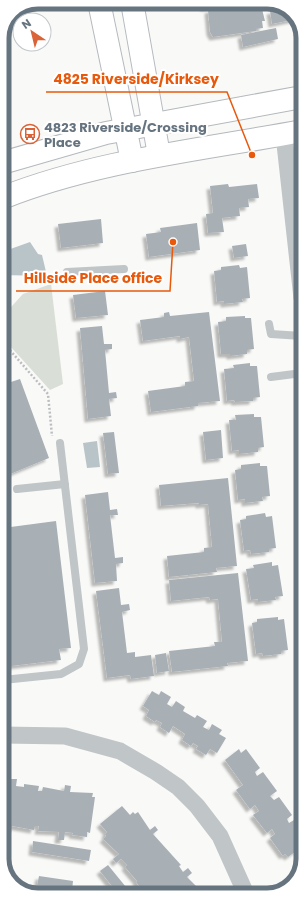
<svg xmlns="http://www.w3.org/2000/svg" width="305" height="897" font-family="Poppins,sans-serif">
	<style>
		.green { fill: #d9ded7 }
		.water { fill: #b9c4c8 }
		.building { fill: #a8b0b6; filter: url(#shadow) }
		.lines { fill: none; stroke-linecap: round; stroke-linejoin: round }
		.secondary-casing { stroke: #b5babf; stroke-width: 24 }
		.primary-casing { stroke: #b4b9bd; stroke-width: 24 }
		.path { stroke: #bbbec0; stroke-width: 2.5; stroke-dasharray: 2 2; stroke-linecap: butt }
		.lane { stroke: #c0c5c8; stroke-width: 8 }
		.street { stroke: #c0c5c8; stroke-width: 17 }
		.secondary { stroke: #fff; stroke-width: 22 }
		.primary { stroke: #fff; stroke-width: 22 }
		.labels { text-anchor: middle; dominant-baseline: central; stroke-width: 4; stroke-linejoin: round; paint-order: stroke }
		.poi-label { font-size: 13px; font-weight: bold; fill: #667480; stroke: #fff; text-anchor: start }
		.rim { fill: none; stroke: #667480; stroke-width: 5 }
		.leader { fill: none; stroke: #e8590c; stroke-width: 1.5 }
		.callout-dot { fill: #e8590c; stroke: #fff; stroke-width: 1.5 }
		.callout-label { font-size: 14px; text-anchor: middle; font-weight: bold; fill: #e8590c; stroke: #fff; stroke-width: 4; stroke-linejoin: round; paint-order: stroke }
	</style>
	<defs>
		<filter id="shadow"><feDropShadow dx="-3.5" dy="3.5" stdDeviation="1" flood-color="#0004"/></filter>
	</defs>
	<rect width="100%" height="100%" fill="#f9f9f7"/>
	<path class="green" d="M51,284l12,100 -13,6 -40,-44 -8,-13v-16l21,-23z"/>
	<path class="water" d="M30,242l8,12 4,1 5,21 -45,-1v-23z
		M97,441l3,26 -13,1 -4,-25z"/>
	<path class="building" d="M203,2h56l1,7h2l3,12h-3l1,7 -7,1v2l-43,6 -3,-5 -2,-22 15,-3v-3l-19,4z
		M286,8l5,3 5,8 -24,5 -2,-13z
		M276,28l2,11 -35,8 -2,-12z
		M228,184l1,3 28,-3 2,14 -11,1 1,8 -10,1 1,8 -18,2 2,14 -16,1 -2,-19 7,-1 -3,-27z
		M101,219l2,24 -42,5 -3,-24z
		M197,223l3,27 -51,7 -3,-23 15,-2 -1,-4z
		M246,244l2,12 -14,2 -2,-12z
		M239,265l1,3 7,-1 3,31 -8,1 1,3 -19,2v-3l-7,1 -3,-31 7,-1v-3z
		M105,291l3,24 -32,3 -3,-23z
		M169,312l1,4 39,-4 11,89 -22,2v3l-47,6 -3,-21 37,-5v-4l9,-1 -5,-44 -9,2v-3l-37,5 -3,-21 24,-3v-4z
		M245,316v2h6l3,31 -7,1v4l-17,2v-2h-9l-3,-32 8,-1v-4z
		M102,326l2,18h8v5l-7,1 4,43 7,-1 1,6 -8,1 2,17 -23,3 -8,-91z
		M250,363v3h7l3,31 -7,1v3l-18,1 -1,-2 -7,1 -3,-32 10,-1 -1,-3z
		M3,371l5,12 12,-4 29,79 -46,19z
		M254,414v3h7l3,30 -6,1v4l-19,2v-4l-7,1 -3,-31h7l-1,-5z
		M221,430l2,28 -17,2 -3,-28z
		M114,432l5,41 -11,1 -5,-41z
		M260,463v3h7l3,30 -8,1 1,4 -18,2v-4l-7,1 -3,-30 6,-1v-4z
		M228,478l9,88 -21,2 1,4 -48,5 -2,-21 37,-4v-4l8,-1 -4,-43 -9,1v-2l-38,3 -2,-21z
		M108,492l2,18 7,-1 1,6h-8l5,43 8,-1v6l-7,1 1,17 -22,2 -10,-88z
		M265,513l1,4 6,-1 4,32 -7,1v3l-18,2 -1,-4 -6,1 -4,-31 6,-1v-3z
		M56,521l15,127 -12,1 2,11 -58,7v-139z
		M272,562v4l6,-1 5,31 -8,1 1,3 -18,2v-3l-7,1 -5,-31 8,-1 -1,-3z
		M238,573l10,88 -21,2 1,3 -56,6 -3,-21 46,-5 -1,-4h8l-4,-43 -8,1 -1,-3 -38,4 -2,-21z
		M119,588l2,17 8,-1 1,6 -8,2 5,41 8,-1v5l16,-2 3,21 -23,3 -1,-4 -23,3 -11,-87z
		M278,617v3l6,-1 4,31 -7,1v3l-18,2 -1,-3 -6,1 -4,-31 5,-1v-3z
		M166,653l3,18 -12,2 -2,-18z
		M152,691l7,4 2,-4 10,6 -4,7 5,3 4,-6 9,6 -2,4 12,7 2,-3 10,6 -4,6 6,3 3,-6 10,6 -3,4 7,4 -9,15 -7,-4 -4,6 -10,-6 2,-3 -5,-3 -2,3 -9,-6 3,-6 -12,-8 -4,7 -9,-6 2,-4 -6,-3 -1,2 -9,-6 3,-6 -6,-4z
		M239,749l2,4 5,-4 14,19 -5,4 2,4 6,-4 14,19 -7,5 4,4 5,-3 13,18 -5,4 2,4 5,-3 9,12v14l-15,11 -3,-3 -2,2 -13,-18 5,-4 -3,-5 -5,4 -14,-18 6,-4 -4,-6 -5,4 -14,-19 7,-5 -18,-25z
		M11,779h6l-1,7 8,1v-3l15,2 -1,5h4l1,-4 21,4 1,-6 6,1 -1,6 23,1 -1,4h3l-5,36 -3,-1v5l-15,-2 1,-2 -8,-1 -1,8h-6l1,-8 -21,-1 1,-5h-4l-1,4 -22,-4 -1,8 -6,-1 -2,-49 7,1z
		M122,806l8,9 3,-3 2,2 3,-2 12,18 5,-4 3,4 -5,4 28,31 -2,1 4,6 5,-4 4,5 -5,4 16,16 -53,1 -3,-3 -2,2 -9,-11 1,-1 -12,-14 2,-2 -6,-6 -5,4 -3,-4 6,-5 -16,-15 3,-3 -1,-2 2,-2 -7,-8z
		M33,841l58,9 -2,11 -57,-9z
		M108,865l22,27 -3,2 -8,1 -19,-24z
		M39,876l34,5 -1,10 -35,-5z
		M87,887l6,8h-13l-1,-2z"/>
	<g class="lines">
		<g class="secondary-casing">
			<path id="secondary" d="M99,2l33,159
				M132,2l27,153"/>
		</g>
		<g class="primary-casing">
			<path id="primary" d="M2,163l104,-30 196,-36
				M2,198c96,-38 199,-48 300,-67"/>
		</g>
		<path class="path" d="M2,341l46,53 4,42"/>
		<path class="lane" d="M67,272l57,-3
			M269,324l2,10 31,2
			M271,377l31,-4
			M17,489l48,-5
			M3,680l58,-6 18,-10 5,-15 -24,-206"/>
		<path class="street" d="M284,135l18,163
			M3,735l62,1 55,15 36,21 22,15 19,19 23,30 26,58"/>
		<use href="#secondary" class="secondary"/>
		<use href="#primary" class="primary"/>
	</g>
	<defs>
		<g id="bus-ring" transform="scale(1)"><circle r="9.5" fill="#fff" stroke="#da6337" stroke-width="1.5"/><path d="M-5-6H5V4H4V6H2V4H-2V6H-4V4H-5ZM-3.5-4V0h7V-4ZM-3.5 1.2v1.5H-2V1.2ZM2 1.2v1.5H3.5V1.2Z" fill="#da6337"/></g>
	</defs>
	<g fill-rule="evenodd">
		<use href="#bus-ring" x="30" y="134"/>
	</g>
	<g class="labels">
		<g class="poi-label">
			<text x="44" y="127">4823 Riverside/Crossing<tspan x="44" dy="15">Place</tspan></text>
		</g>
	</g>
	<path d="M0 0H305V897H0ZM38 9H267A29 29 0 0 1 296 38V859A29 29 0 0 1 267 888H38A29 29 0 0 1 9 859V38A29 29 0 0 1 38 9Z" fill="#fff" fill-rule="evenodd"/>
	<path class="rim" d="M38 9H267A29 29 0 0 1 296 38V859A29 29 0 0 1 267 888H38A29 29 0 0 1 9 859V38A29 29 0 0 1 38 9Z"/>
	<path class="leader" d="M252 155L227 92H46M173 242L170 291H16"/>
	<g class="callout-dot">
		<circle cx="252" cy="155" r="4"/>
		<circle cx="173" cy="242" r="4"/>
	</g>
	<g class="callout-label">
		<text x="136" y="84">4825 Riverside/Kirksey</text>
		<text x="93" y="283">Hillside Place office</text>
	</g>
	<g transform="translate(32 32) rotate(325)"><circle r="19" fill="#ffffff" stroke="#c2c7cc"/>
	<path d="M0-3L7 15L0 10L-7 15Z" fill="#da6337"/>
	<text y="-6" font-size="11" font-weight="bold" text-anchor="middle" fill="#667480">N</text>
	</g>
</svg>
